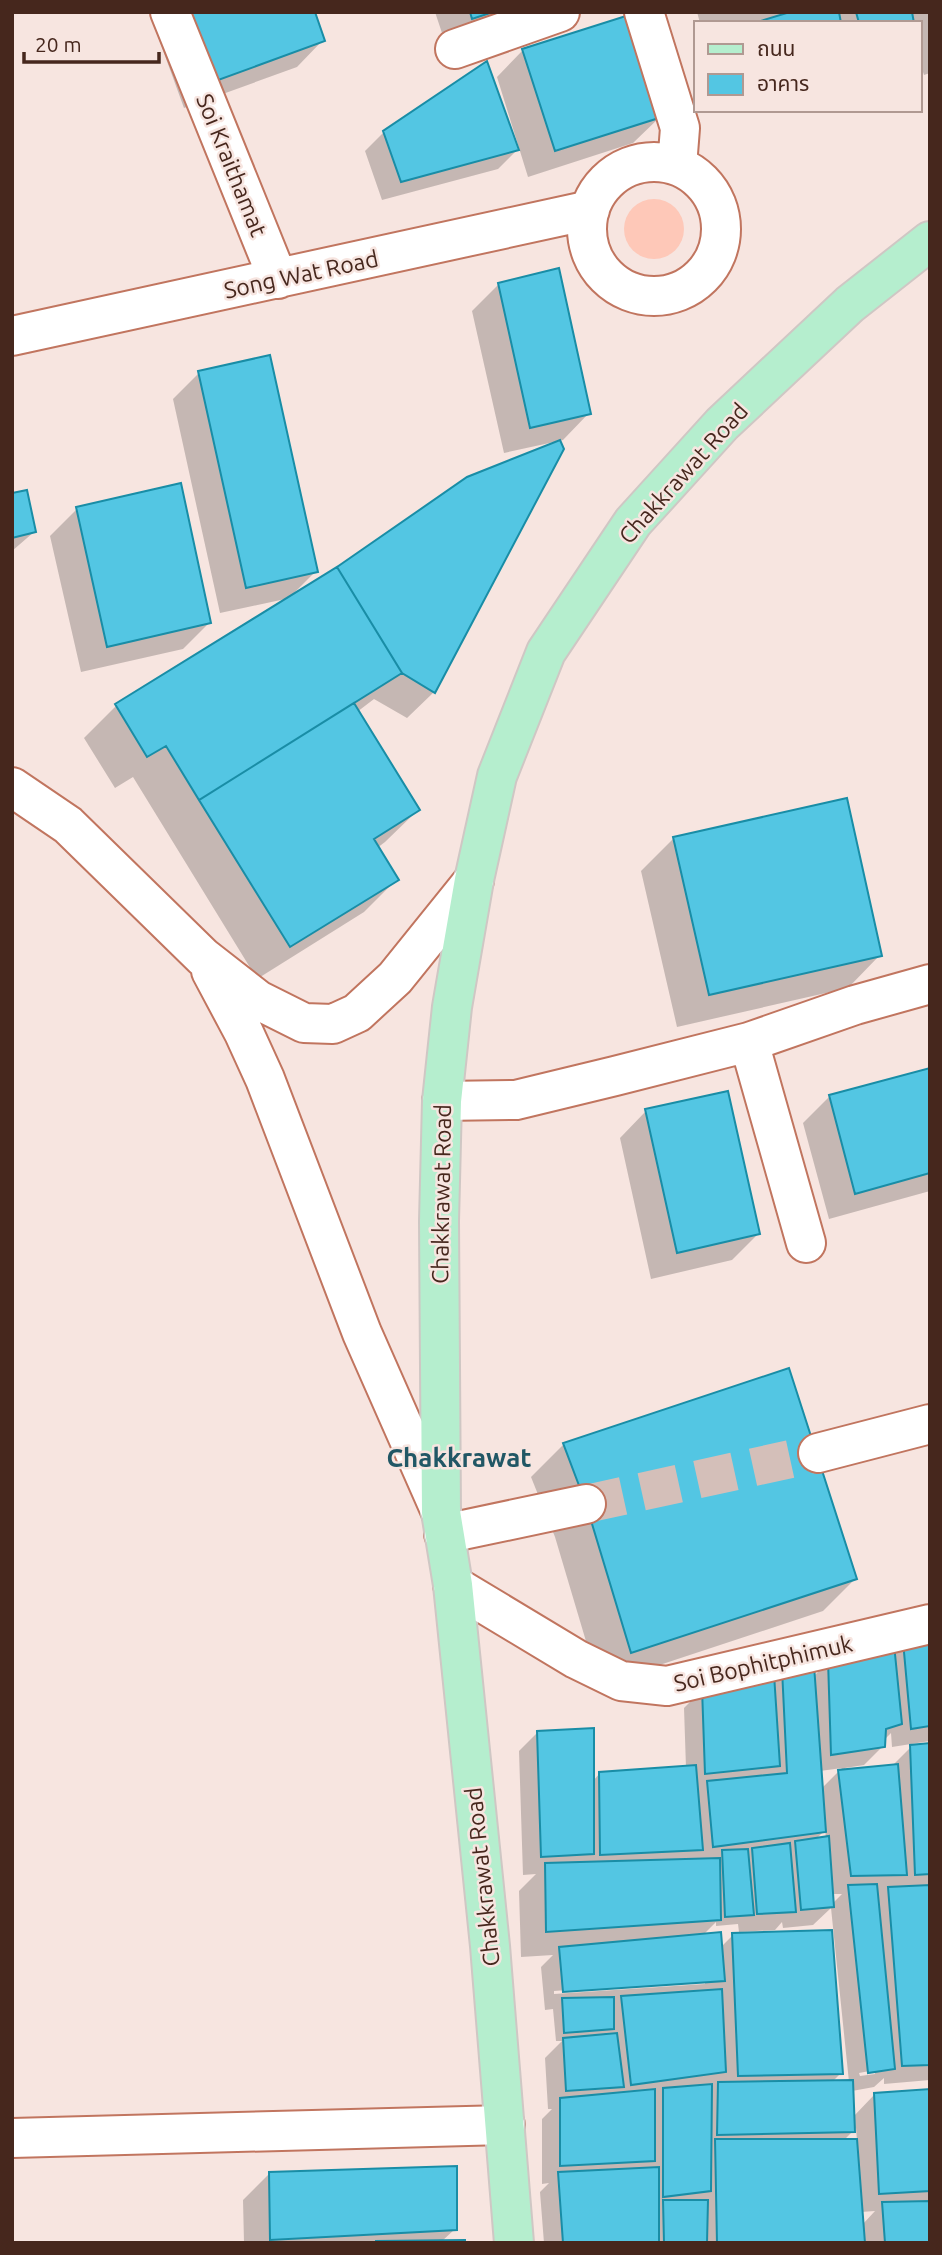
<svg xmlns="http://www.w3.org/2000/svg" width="942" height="2255" font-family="Ubuntu,'Noto Sans Thai',sans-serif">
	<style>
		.green { fill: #fec8b8 }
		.shadow { fill: #0003; fill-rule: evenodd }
		.building { fill: #53c6e3; stroke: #198da6; stroke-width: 2 }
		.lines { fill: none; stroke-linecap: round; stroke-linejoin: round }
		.minor-tunnel { stroke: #d4bfb9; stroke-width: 38; stroke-dasharray: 38 19; stroke-linecap: butt }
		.minor-casing { stroke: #c1755f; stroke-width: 42 }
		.major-casing { stroke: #cfc7c4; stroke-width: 42 }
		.minor { stroke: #fff; stroke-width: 38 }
		.major { stroke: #b5eece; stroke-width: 38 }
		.labels { text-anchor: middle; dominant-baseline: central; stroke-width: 5; stroke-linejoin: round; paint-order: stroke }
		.street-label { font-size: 23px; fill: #46271d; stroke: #f7e5e0 }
		.quarter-label { font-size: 26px; font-weight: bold; fill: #215765; stroke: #f7e5e0 }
	</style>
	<rect width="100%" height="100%" fill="#f7e5e0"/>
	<path class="green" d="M624 229a30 30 0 1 1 60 0a30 30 0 1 1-60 0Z"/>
	<path class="shadow" d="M149,12h164l10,28 -26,27 -113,41z
		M435,12h104l-93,33z
		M697,12h233v61l-6,2 -5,-15v-37h-219z
		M523,50l137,67 -27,26 -105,34 -31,-100z
		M384,132l132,17 3,-1 -21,21 -116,31 -17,-49z
		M499,284l90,129 -26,27 -4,1 -125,251 -27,26 -33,-19 -17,13 61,98 -33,32 -8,6 19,32 -32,32 -107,67 -124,-202 -18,11 -31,-50 32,-32 174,-108 -70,15 -47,-214 26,-26 117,198 -23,23 262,-150 -1,-2 -50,11 -32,-142z
		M12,495l22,37 -22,19z
		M77,509l132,114 -26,26 -102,23 -31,-136z
		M674,838l206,117 -32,33 -171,39 -36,-156z
		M930,1069v122l-101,28 -26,-96 26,-26z
		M646,1111l112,123 -26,26 -81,19 -31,-141z
		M564,1444l291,135 -32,32 -224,74 -44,-148 -24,-60z
		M930,1637v104l-38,6 -1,-14 -7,7 -1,6 -19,19 -19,3 1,3 46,-5 19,-19 19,-2v335l-46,4v-6l-10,9 -22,4 1,26 21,-22 56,-4v152h-386l-4,-51 9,-9 -7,1v-65l10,-10h-4l-3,-51 17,-17h-6l-3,-32 -8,1 -4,-43 12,-12 -32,2 -2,-66 17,-17 -13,1 -4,-124 19,-19 55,49 7,-8 86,-5 -2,-60 19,-19 80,-18 30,6 16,-16zM842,1768l-21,21 -1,-18zM825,1830l1,8 -11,2zM831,1894h11l-10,10zM831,1908l18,174h-17l9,-9 -108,-138 -12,12 -19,-11 14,-14v4l22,-2 1,8 36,-2 7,-8 1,6 30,-3zM705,1980v4l-151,10v-3zM875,2070v4l-15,2 -1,-3zM856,2128l1,13h-14zM875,2211l-13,14 -1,-13z
		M270,2173l185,56 -14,13 22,1h-219l-1,-43z"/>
	<path class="building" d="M185,12h130l10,29 -115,42z
		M470,12h23l-21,7z
		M790,12h49l2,11h-87z
		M856,12h56l2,11h-55z
		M629,15l33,102 -107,34 -33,-102z
		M487,61l32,89 -118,32 -18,-51z
		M559,268l32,146 -61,14 -32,-145z
		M270,355l48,217 -72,16 -48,-217z
		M560,440l4,9 -129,244 -33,-20 -65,-106 130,-90z
		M181,483l30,140 -104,24 -31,-140z
		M27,490l9,42 -24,6v-45z
		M337,567l65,106 -203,127 -33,-54 -19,11 -32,-53z
		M354,703l66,107 -46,29 25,41 -109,67 -91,-147z
		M847,798l35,158 -173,39 -36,-158z
		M930,1068v105l-75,21 -26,-99z
		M728,1091l32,143 -83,19 -32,-144z
		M789,1368l68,211 -226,74 -45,-149 -23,-61z
		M930,1636v90l-19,3 -8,-88z
		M894,1644l8,80 -16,5 -1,18 -54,8 -3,-95z
		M814,1665l12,167 -113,15 -6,-66 80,-8 -5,-104z
		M774,1674l6,92 -75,8 -3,-86z
		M594,1728v126l-53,3 -4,-126z
		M930,1743v131l-15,1 -5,-130z
		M898,1764l9,111 -56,1 -13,-106z
		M696,1765l7,85 -103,5 -1,-83z
		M829,1836l5,71 -33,3 -6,-69z
		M790,1843l6,69 -39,2 -5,-66z
		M748,1849l6,66 -29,2 -3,-67z
		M720,1858l1,62 -175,12 -1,-69z
		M877,1884l18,185 -27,4 -20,-188z
		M930,1885v180l-28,1 -14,-179z
		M832,1930l11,144 -105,2 -6,-143z
		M721,1932l4,49 -162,11 -4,-45z
		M722,1989l4,83 -95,13 -10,-89z
		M614,1997v32l-50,4 -2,-35z
		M617,2033l7,54 -58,4 -3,-53z
		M853,2080l2,52 -138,3 1,-53z
		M712,2084l-1,107 -48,6v-109z
		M655,2089v72l-95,5v-68z
		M930,2089v102l-51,3 -5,-101z
		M715,2139h142l8,104h-148z
		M457,2166v64l-187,10 -1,-68z
		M659,2167v76h-96l-5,-71z
		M663,2200h45l-1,43h-43z
		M930,2201v42h-45l-3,-41z
		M465,2240v3h-89v-2z"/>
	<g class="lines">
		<path class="minor-tunnel" d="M586,1504l232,-51"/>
		<g class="minor-casing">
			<path id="minor" d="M170,12l108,267
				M644,12l36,116 -3,38
				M455,49l105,-37
				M587 229a67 67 0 1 1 134 0a67 67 0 1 1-134 0Z
				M12,336l578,-126
				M12,787l56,38 135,132 55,43 46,23 29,1 24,-11 38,-35 79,-98
				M211,971l33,62 21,46 97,254 79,179
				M749,1042l57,201
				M442,1101l74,-1 99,-24 134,-34 106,-37 75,-21
				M818,1453l112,-29
				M444,1534l142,-30
				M453,1585l123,74 45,22 46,5 263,-62
				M12,2138l493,-13"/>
		</g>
		<g class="major-casing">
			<path id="major" d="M514,2243l-24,-297 -37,-361 -12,-73 -2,-291 3,-120 10,-94 22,-127 23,-104 49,-124 87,-130 89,-98 128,-120 80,-63"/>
		</g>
		<use href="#minor" class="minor"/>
		<use href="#major" class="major"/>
	</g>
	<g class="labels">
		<g class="street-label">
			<text transform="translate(232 165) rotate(68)">Soi Kraithamat</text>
			<text transform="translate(301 274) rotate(-12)">Song Wat Road</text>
			<text transform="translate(683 473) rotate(-48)">Chakkrawat Road</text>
			<text transform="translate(441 1194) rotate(-89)">Chakkrawat Road</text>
			<text transform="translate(763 1663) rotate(-13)">Soi Bophitphimuk</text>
			<text transform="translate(482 1877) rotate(-96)">Chakkrawat Road</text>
		</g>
		<g class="quarter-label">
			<text x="459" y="1457">Chakkrawat</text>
		</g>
	</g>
	<rect width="942" height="2255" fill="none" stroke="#46271d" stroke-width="28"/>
	<rect x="694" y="21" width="228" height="91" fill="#f7e5e0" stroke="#b09992" stroke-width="2"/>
	<rect x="708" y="44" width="35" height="10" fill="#b5eece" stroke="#b09992" stroke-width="2"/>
	<text x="757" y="56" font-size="21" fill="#46271d">ถนน</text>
	<rect x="708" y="74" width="35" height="21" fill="#53c6e3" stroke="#b09992" stroke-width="2"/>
	<text x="757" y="91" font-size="21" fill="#46271d">อาคาร</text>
	<path d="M24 52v10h135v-10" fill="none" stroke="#46271d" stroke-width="3.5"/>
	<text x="35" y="52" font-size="21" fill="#46271d" stroke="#f7e5e0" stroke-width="5" paint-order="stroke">20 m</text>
</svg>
